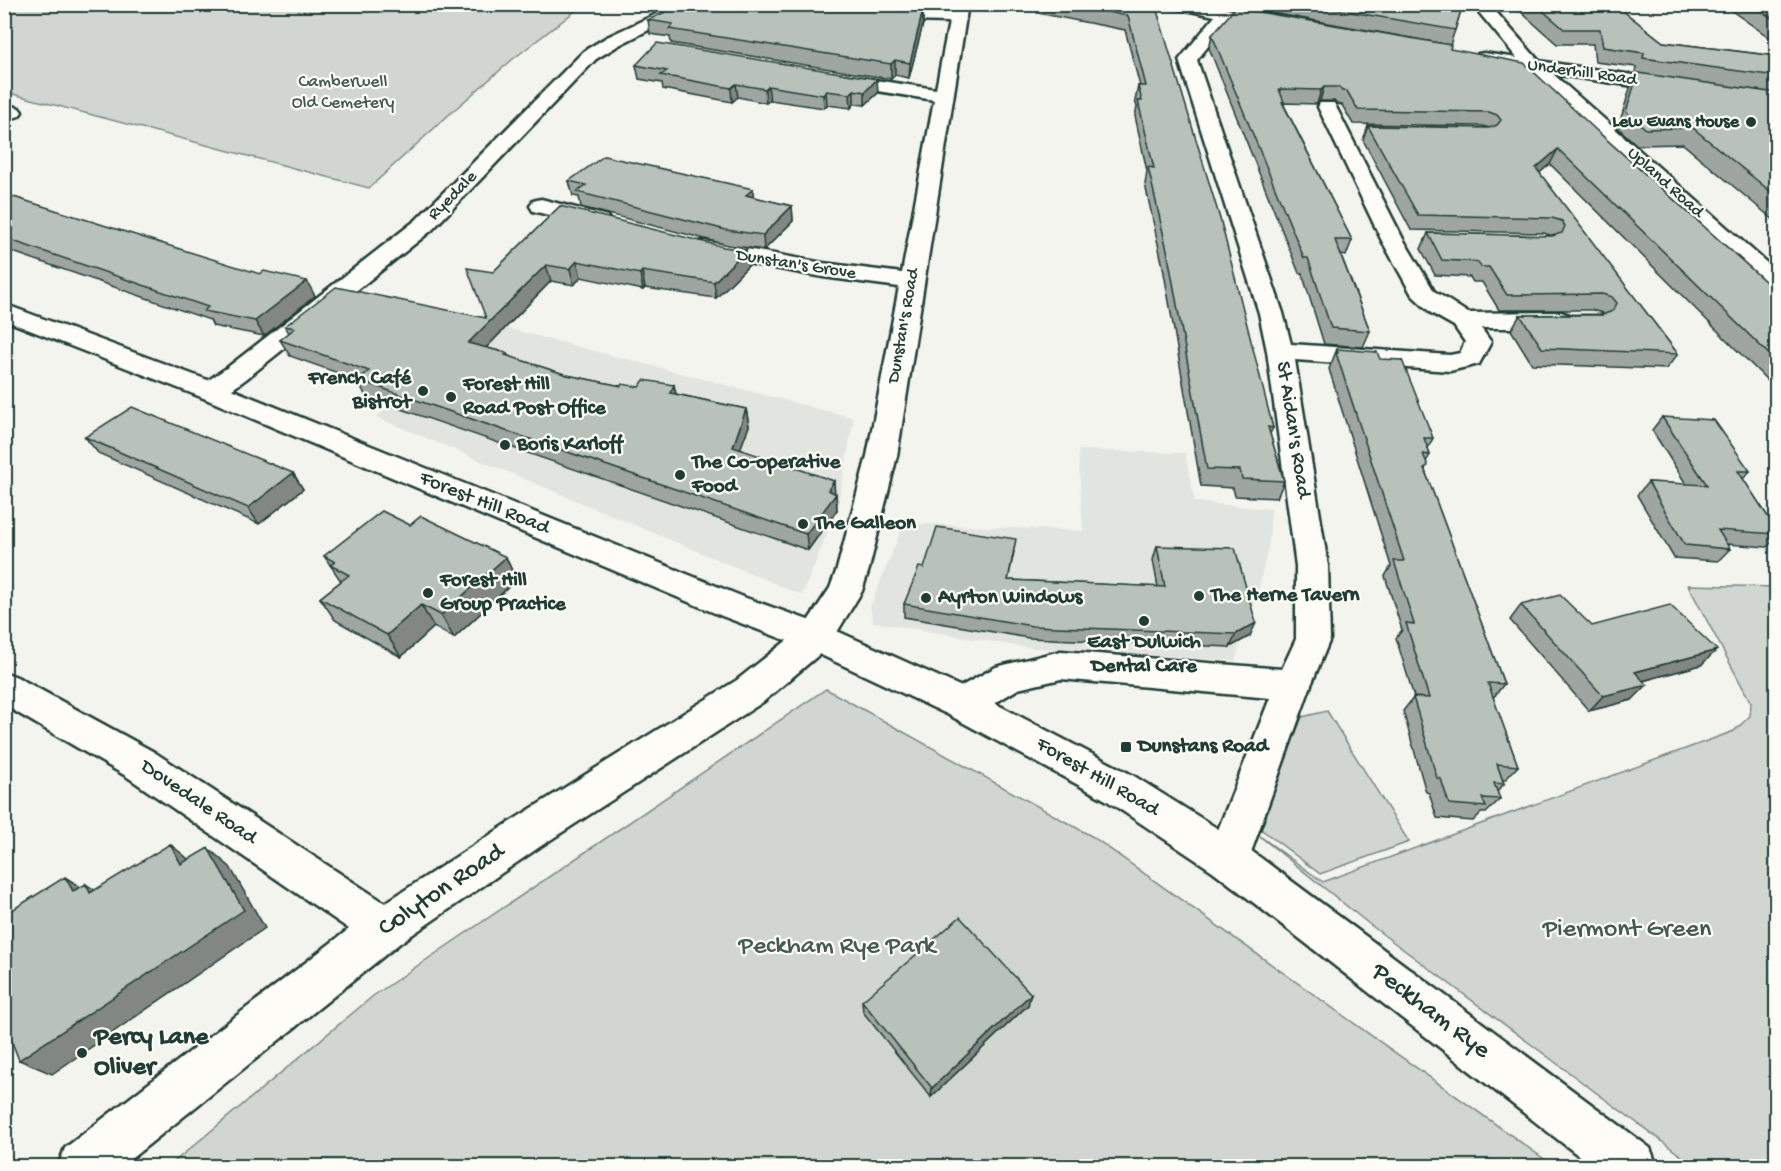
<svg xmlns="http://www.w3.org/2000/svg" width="1781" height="1171" font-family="'Gochi Hand',sans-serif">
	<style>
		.built { fill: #e2e5df }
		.green { fill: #d1d6d1; stroke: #788a82; stroke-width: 1.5 }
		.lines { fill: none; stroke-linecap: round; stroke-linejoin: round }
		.minor-casing { stroke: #1f3d34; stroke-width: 5 }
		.major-casing { stroke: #1f3d34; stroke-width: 5 }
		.minor { fill: #fdfcf7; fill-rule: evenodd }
		.major { fill: #fdfcf7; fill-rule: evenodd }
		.wall { fill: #9fa6a1; stroke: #1f3d34; stroke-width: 1.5 }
		.shaded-wall { fill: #828783; stroke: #1f3d34; stroke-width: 1.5 }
		.building { fill: #b9c1bb; stroke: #1f3d34; stroke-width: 1.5 }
		.poi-dot { fill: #1f3d34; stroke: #fdfcf7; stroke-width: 2 }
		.labels { text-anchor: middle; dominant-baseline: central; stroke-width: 4.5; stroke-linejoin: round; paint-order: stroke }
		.far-street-label { font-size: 18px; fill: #1f3d34; stroke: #fdfcf7 }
		.far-park-label { font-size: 18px; fill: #435c53; stroke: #fdfcf7 }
		.far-poi-label { font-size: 18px; font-weight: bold; fill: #1f3d34; stroke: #fdfcf7; text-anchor: end }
		.poi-label { font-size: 21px; font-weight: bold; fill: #1f3d34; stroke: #fdfcf7; text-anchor: start }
		.street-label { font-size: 21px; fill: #1f3d34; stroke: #fdfcf7 }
		.near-street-label { font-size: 26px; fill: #1f3d34; stroke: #fdfcf7 }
		.near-park-label { font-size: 26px; fill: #435c53; stroke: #fdfcf7 }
		.near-poi-label { font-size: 26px; font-weight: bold; fill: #1f3d34; stroke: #fdfcf7; text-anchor: start }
	</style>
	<rect width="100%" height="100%" fill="#f4f4ef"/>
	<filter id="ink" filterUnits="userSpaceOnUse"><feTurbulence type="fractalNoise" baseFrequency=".0167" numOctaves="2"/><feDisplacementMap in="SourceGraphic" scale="12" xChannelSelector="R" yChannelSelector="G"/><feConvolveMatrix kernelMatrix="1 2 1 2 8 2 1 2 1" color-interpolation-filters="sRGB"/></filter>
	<g filter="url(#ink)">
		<path class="built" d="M481,324l25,4 348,90 -17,92 -35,85 -426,-178 65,-55z
			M1078,450l107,3 10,49 76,7 -2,34 -11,48 -23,70 -212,-14 -150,-25 -3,-15 34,-84 179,8z"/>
		<path class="green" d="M4,5l1,-1 578,1 -70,54 -60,52 -84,77 -364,-96z
			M1688,585l88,2v579h-81l-326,-242 -112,-90 66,48 411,-151 16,-15 1,-13z
			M826,689l267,148 461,329h-1385l204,-170z
			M1327,711l82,131 -89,32 -62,-47 44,-110z"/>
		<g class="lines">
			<g class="minor-casing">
				<path id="minor" d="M678,4h22l-81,41 -23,14 -164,171 -186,149c-14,10 -26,23 -45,18l-4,-6 4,-6 27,-18 188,-147 168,-169 23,-14z
					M813,4h29l22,6 87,2 1,-8h16l-71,452 -28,113 -7,22 -34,56 -65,55 -222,144 -141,97 -278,223h-64l7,-18 284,-219 -223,-153 -122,-71v-33l13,5 137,75 231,151 128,-83 224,-140 67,-53 26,-39 7,-19 30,-113 32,-169 -76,-10 -119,-22 -8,-2 -4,-5 4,-5 8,-2 119,22 79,10 32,-173 -101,-16 -6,-1 -3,-4 3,-4 6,-1 103,15 13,-67 -85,-2 -49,-13z
					M1168,4h36l46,10 2,3 -8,5 -14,-3 -33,41 86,253 8,31 159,11 10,-2 5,-11 -11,-16 -23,-13 -19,-18 -31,-56 -63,-132 2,-4h14l2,4 67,132 31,52 34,22 93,-1 9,3 4,5 -4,5 -9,3h-80l10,14 -12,22 -29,7 -155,-11 33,206 2,73 -19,46 -62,173 -7,14 -14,5 -14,-5 -7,-14 63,-160 -209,-19 -43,10 -43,26 -13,4 -13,-4 -5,-11 5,-11 47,-26 65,-16 221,18 14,-30v-73l-29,-215 -8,-38 -80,-253 36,-44 -45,-9z
					M1472,4h17l50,57 147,22 3,4 -3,4 -6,2 -127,-19 223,197v19l-9,-2 -239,-218 -50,-8 -3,-4 3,-4 6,-1 33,5z
					M12,106l7,2 3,4 -3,4 -15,5v-13z
					M541,199l66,17 3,5 -3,5 -8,2 -66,-17 -3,-5 3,-5z"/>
			</g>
			<g class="major-casing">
				<path id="major" d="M4,304l217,81 525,213 82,29 147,66 159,83 108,68 408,304 7,18h-65l-378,-294 -108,-72 -157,-85 -145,-68 -82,-31 -521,-219 -197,-77z"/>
			</g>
			<use href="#minor" class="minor"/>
			<use href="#major" class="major"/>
		</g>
		<path class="wall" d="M852,4h76l-2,5 -62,-1z
			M1018,4h137l118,424 -3,6 14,47 -7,17 -42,-2 -2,-8 -32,-2 -38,-219 -18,-83 2,-13 -12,-55 2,-9 -2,-6 3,-15h2l-15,-56 -88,-17v-4z
			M1222,4h241l-8,26 -5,15z
			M1512,4h102l49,38 113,14v166l-93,-78 -46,1 -19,-17 12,-40 8,-15h-3l1,-6 -41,-5 -2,-18h-36z
			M1722,4h54v38z
			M863,8l60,2v14l-14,54 -14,-3 -4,4 -220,-36 -1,-6 -20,-3 -2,-14z
			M1212,35l238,14 147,82 179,160v98l-226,-225 -11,9 139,181 -12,15 -134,-5 -21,-34 9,-15 83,-1 -1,-1 -10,-3h-93l-17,-28h-9l-3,-5 -35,-2 -14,-26 7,-16 125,3 -9,-3 -133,-3 -48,-90 5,-14 121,2 -6,-2 -130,-2 -11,-19 -5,-1 -3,-3h-14l-3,3 -33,-1v2l68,135 -6,16 -5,-1 29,76 -7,16 -39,-3 -22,-71h-3l-90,-225z
			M636,65l242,28 -13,12 -11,-1 -3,4 -24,-3 -3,3 -54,-8 -4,3 -28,-6 -6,5 -69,-13 -1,-6 -23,-4z
			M569,181l185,16 38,9 1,15 -29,29 -36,-5 -147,-38 -2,-10 -6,-1z
			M4,194l311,102 -51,40 -51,-10 -3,-6 -206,-71z
			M560,206l188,60 -32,32 -71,-10 -2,2 -62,-13 -7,8 -23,-4 -65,67 21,5 1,3 59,19 54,11 18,1 35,-2 2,9 70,15 3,17 -9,23 96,45 1,16 -29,40 -442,-153 -8,-17 -68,-24 -10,-16 9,-7 -4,-7 201,-8 7,-46z
			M1337,349l43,10 53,79 -5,10 2,7 -4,7 -1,9 79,213 -11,14 25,68 -13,14h-2l1,4 -7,8 3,7 -14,14h-5l-8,8 -36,-3 -8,-25 -3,-1 -23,-81 11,-14 -18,-59 6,-8 -17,-54 6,-10 -62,-197z
			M1662,417l88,54 -7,8 33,50v9l-9,9 -40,-3 3,5 -12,12 -44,-3 -37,-63 11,-13 38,2 -34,-54z
			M85,437l208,36 10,16 -44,35 -161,-71z
			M410,525l96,32 10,23 -62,58 -20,-11 -33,30 -66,-37 -15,-22 21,-17 -17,-25z
			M1157,546l93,90 -20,11 -201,-9 -125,-21v-13l20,-36 90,-16 -6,28 150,7 -5,-27z
			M1521,605l71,21 109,39 -58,16 -11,19 -43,11 -79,-91z
			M862,1001l166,4 -97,92 -68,-85z"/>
		<path class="shaded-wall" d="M923,10v14l-14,54 1,-15z
			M895,60v15l-4,4v-15z
			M877,79l1,14 -13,12v-13z
			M736,84l2,13 -6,5 -1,-14z
			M768,86l2,14 -4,3 -1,-14z
			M1324,87l-4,14 -3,3 4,-14z
			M854,90v14l-3,4 -1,-14z
			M826,91l1,14 -3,3 -1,-13z
			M1558,149l-8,15 -22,19 8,-15z
			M753,189l1,15 -8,-9z
			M792,206l1,15 -29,29 -1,-15z
			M746,250l2,16 -32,32 -2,-16z
			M577,261l4,16 -7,8 -4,-16z
			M546,265l5,16 -76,78 -7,-16z
			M642,271l3,17 -2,2 -3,-16z
			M307,281l8,15 -51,40 -9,-15z
			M674,385l3,16 -7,-8z
			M746,409l3,17 -14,37 -2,-16z
			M293,473l10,16 -44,35 -11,-16z
			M834,481l1,15 1,-2 1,16 -29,40 -2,-16 22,-44z
			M506,557l10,23 -62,58 -13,-23z
			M421,605l13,22 -33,30 -14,-22z
			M1256,623l-6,13 -20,11 6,-13z
			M1717,650l-16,15 -81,22 15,-15z
			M1647,685l-15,15 -43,11 14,-15z
			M170,844l23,19 -12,1z
			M208,848l22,19 35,61 -213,146 -33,-14z
			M65,877l28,18 -20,-4z
			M86,884l26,18 -22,-9z
			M1031,994l-3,11 -97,92 1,-9z"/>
		<path class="building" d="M682,4h167l14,4 60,2 -13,53 -15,-3 -4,4 -222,-35 4,-5 -25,-4z
			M1067,4h88l66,218 52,206 -5,-1 16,54 -42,-2 -2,-9 -33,-1 -40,-219 -19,-83 6,1 -16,-67h4l-4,-15h8l-18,-70z
			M1305,4h158l-8,26z
			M1535,4h79l49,38 113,14v20l-133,-18 1,-5 -41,-6 -3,-18h-36z
			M1751,4h25v17z
			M1235,8l216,37 -1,4 74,14 73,68 179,160v70l-218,-212 -22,19 142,186 -136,-6 -22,-33h82l11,-4 4,-8 -5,-6 -10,-3 -95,1 -18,-28h-8l-3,-5 -36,-2 -14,-27 124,3 10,-3 3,-7 -3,-5 -10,-3 -134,-3 -50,-89 121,2 8,-3 4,-5 -4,-5 -8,-3 -131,-2 -11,-19h-5l-3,-4h-15l-3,3 -42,-1 5,13h-2l70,138h-17l35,91 -39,-3 -23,-70h-4l-92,-223z
			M657,43l220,36 -12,13 -11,-2 -4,4 -24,-3 -3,4 -55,-9 -3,3 -29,-5 -5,4 -70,-13 6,-4 -31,-6z
			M1638,73l138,20v103l-83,-68 -47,1 -20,-17z
			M604,156l149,33 -7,6 46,11 -29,29 -37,-5 -149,-38 9,-7 -17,-4z
			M4,194l256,80 4,-3 43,10 -52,40 -51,-10 4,-4 -204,-69z
			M560,206l164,41 22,3 -32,32 -72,-11 -2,3 -63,-13 -7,8 -24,-4 -78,78 39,10 -2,2 62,20 54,11 1,-2 17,3 5,-7 30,5 -4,8 76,16 -13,38 101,34 -6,9 8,4 -30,40 -448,-154 11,-9 -89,-31 15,-12 -10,-2 51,-39 150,31 -19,-50 26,4z
			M1337,349l40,3 3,7 22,1 31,78h-9l6,17 -7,-1 5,12 -4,2 80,216 -16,-1 30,83 -21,-2 7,20 -10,-1 6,16 -18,-1 4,9 -37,-3 -8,-25 -4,-1 -24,-81 16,1 -23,-75 8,1 -20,-63h10l-68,-208h2z
			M132,407l161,66 -45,35 -163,-71z
			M1662,417l52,3 36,51h-12l38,58v5l-58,-4 12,19 -45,-4 -37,-63 59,3z
			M382,511l28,14 11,-9 85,41 -65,58 -20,-10 -34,30 -67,-37 29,-23 -19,-10 5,-3 -11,-6z
			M937,527l79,12 -8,41 157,7 -8,-41 78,2 21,75 -20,11 -204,-8 -128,-22 15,-37 5,1z
			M1560,595l32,31 78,-21 47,45 -82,22 12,13 -44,11 -82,-91z
			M170,844l11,20 27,-16 36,62 -225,150 -15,-38v-107l61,-38 8,14 13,-7 4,9z
			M960,917l71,77 -99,94 -70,-87z"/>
	</g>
	<g class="poi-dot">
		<circle cx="1751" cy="122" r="6"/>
		<circle cx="423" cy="391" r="6"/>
		<circle cx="451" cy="397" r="6"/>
		<circle cx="505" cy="445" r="6"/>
		<circle cx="680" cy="475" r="6"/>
		<circle cx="803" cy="524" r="6"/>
		<circle cx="428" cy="593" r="6"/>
		<circle cx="1199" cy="596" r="6"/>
		<circle cx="926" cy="598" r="6"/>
		<circle cx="1144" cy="621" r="6"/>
		<rect x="1120" y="741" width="12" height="12" rx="3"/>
		<circle cx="82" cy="1053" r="6"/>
	</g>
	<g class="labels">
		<g class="far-street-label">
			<text transform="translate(1582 73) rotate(8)">Underhill Road</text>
			<text transform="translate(1665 183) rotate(42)">Upland Road</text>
			<text transform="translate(453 196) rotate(-45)">Ryedale</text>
			<text transform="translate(796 265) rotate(9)">Dunstan's Grove</text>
			<text transform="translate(904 326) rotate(-80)">Dunstan's Road</text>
		</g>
		<g class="far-park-label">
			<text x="343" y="82">Camberwell<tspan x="343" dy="21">Old Cemetery</tspan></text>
		</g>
		<g class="far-poi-label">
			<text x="1739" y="122">Lew Evans House</text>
		</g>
		<g class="poi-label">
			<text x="411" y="379" text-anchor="end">French Café<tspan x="411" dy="24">Bistrot</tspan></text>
			<text x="463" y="385">Forest Hill<tspan x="463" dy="24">Road Post Office</tspan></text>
			<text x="517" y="445">Boris Karloff</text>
			<text x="692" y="463">The Co-operative<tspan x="692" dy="24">Food</tspan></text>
			<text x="815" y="524">The Galleon</text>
			<text x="440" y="581">Forest Hill<tspan x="440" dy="24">Group Practice</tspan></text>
			<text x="1211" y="596">The Herne Tavern</text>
			<text x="938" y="598">Ayrton Windows</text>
			<text x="1144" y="643" text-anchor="middle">East Dulwich<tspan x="1144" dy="24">Dental Care</tspan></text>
			<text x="1138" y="747">Dunstans Road</text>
		</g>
		<g class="street-label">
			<text transform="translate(1292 430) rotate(81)">St Aidan's Road</text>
			<text transform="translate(484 504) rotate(22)">Forest Hill Road</text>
			<text transform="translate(1097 778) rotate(30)">Forest Hill Road</text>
			<text transform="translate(198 803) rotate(34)">Dovedale Road</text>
		</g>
		<g class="near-street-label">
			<text transform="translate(442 891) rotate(-34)">Colyton Road</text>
			<text transform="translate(1430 1012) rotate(37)">Peckham Rye</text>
		</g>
		<g class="near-park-label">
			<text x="1627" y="930">Piermont Green</text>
			<text x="837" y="947">Peckham Rye Park</text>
		</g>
		<g class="near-poi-label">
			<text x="94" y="1038">Percy Lane<tspan x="94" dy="30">Oliver</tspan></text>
		</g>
	</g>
	<rect width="1781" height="1171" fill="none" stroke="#fdfcf7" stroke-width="24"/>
	<rect x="12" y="12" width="1757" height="1147" fill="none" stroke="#1f3d34" stroke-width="2" filter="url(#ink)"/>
</svg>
